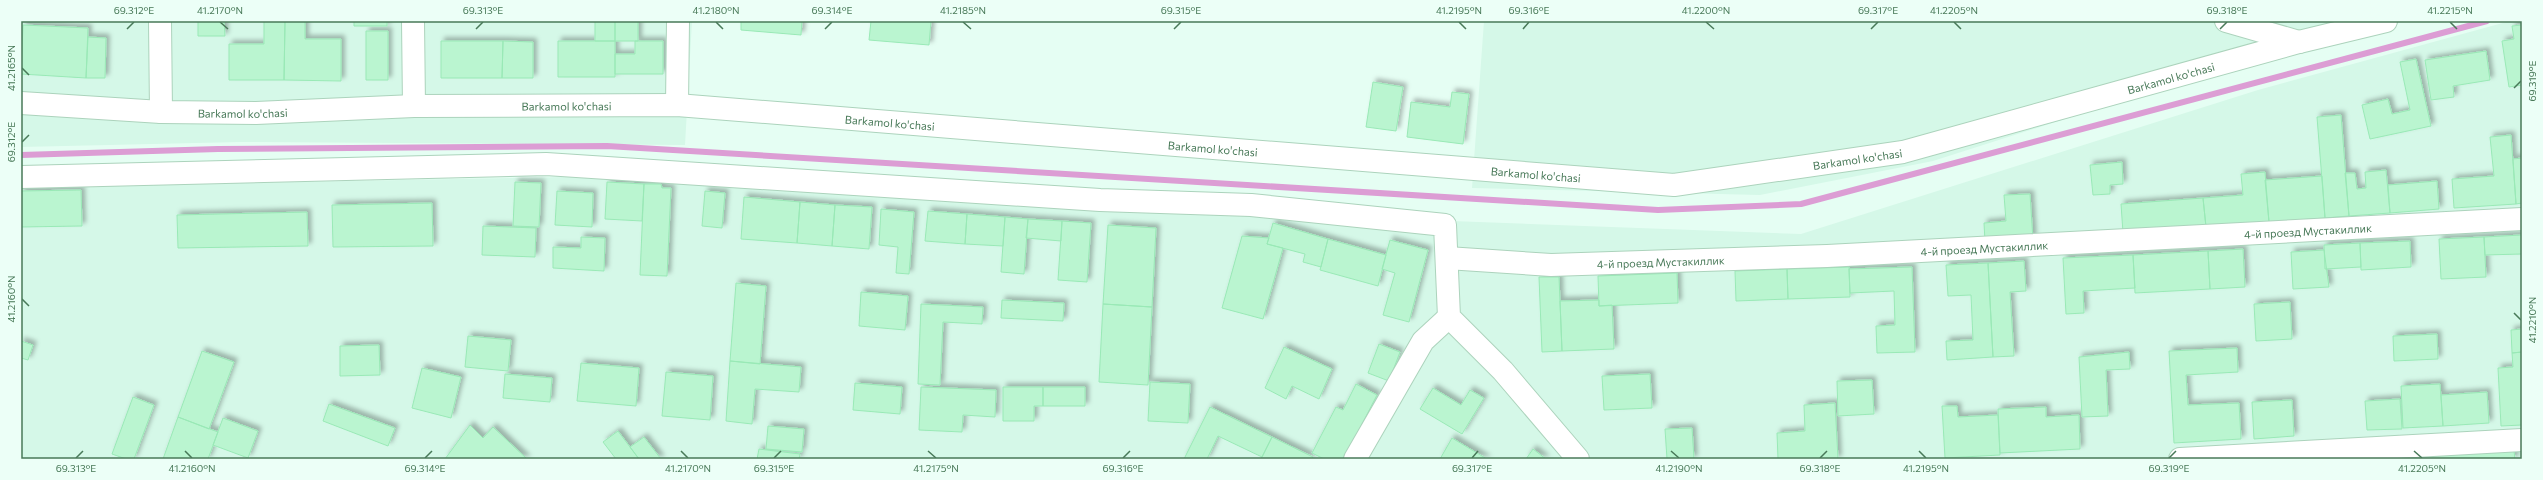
<svg xmlns="http://www.w3.org/2000/svg" width="2543" height="480" font-family="Commissioner,sans-serif">
	<style>
		.residential { fill: #d5f8e8 }
		.lines { fill: none; stroke-linecap: round; stroke-linejoin: round }
		.stream { stroke: #dc9dd4; stroke-width: 6 }
		.building { fill: #baf5d0; stroke: #99e9b6; filter: url(#shadow) }
		.minor-casing { stroke: #acd3bc; stroke-width: 24 }
		.minor { stroke: #fff; stroke-width: 22 }
		.ticks { fill: none; stroke: #487958; stroke-width: 1.5 }
		.labels { text-anchor: middle; dominant-baseline: central; stroke-width: 3; stroke-linejoin: round; paint-order: stroke }
		.street-label { font-size: 11px; fill: #487958; stroke: #ecfff7 }
		.neatline { fill: none; stroke: #487958; stroke-width: 1.5 }
		.ticks-label { font-size: 10px; text-anchor: middle; fill: #487958 }
	</style>
	<defs>
		<filter id="shadow"><feDropShadow dx="3.5" dy="-3.5" stdDeviation="2" flood-color="#0004"/></filter>
	</defs>
	<rect width="100%" height="100%" fill="#e5fef3"/>
	<path class="residential" d="M21,21h671l-7,124 -445,-3 -219,5z
		M1484,21h889l-440,140 -173,34 -288,-7z
		M2510,21h12v438h-2501v-272l599,-11 345,27 836,31 457,-144z"/>
	<g class="lines">
		<path class="stream" d="M21,155l197,-6 389,-3 1051,64 143,-6 686,-183"/>
	</g>
	<path class="building" d="M198,21h26l1,15h-27z
		M264,21h21l-1,59h-55v-36h35z
		M285,21h20v18h36v42l-57,-1z
		M354,21h33v5h-33z
		M595,21h20v20h-20z
		M615,21h23v20h-23z
		M741,21h61l-1,14 -60,-5z
		M871,21h60l-2,24 -60,-5z
		M23,25l65,3 -2,50 -65,-4z
		M2522,25v60l-13,2 -7,-46 12,-2 -2,-13z
		M366,31h22v49h-22z
		M88,37l18,1 -1,40h-19z
		M441,41h62l-1,37h-61z
		M503,41l30,1v36h-31z
		M558,41h57v36h-57z
		M635,41h28v33h-48v-20h20z
		M2486,51l4,29 -37,6 1,11 -23,3 -6,-40z
		M2416,59l15,67 -61,13 -8,-34 26,-6 4,15 18,-4 -10,-48z
		M1373,82l30,5 -7,44 -30,-4z
		M1452,92l17,2 -6,50 -56,-7 4,-35 39,5z
		M2341,115l8,101 -24,2 -8,-101z
		M2511,135l5,69 -62,4 -2,-29 42,-3 -4,-39z
		M2522,158v45l-6,1 -3,-45z
		M2122,162l1,22 -13,1v9l-17,1 -3,-30z
		M2386,170l4,43 -41,3 -4,-43h10l2,16 9,-1 -1,-16z
		M2265,172l4,50 -63,5 -3,-29 40,-3 -2,-21z
		M2322,176l3,42 -56,4 -4,-42z
		M2437,181l2,28 -49,4 -2,-28z
		M515,182l26,1 -2,44 -26,-1z
		M607,182l37,2 -2,37 -37,-2z
		M644,184h17l1,4h9l-4,88 -27,-1z
		M81,190l1,36 -61,1v-36z
		M557,191l36,2 -1,34 -37,-2z
		M705,191l20,2 -3,35 -20,-2z
		M2030,194l3,46 -48,2 -1,-19 22,-2 -2,-26z
		M744,197l56,5 -3,41 -56,-4z
		M2203,198l3,29 -83,6 -2,-29z
		M800,202l35,3 -3,41 -35,-3z
		M432,203l1,43 -100,1 -1,-42z
		M835,205l37,2 -3,42 -37,-3z
		M881,209l33,3 -5,62 -13,-1 2,-26 -19,-2z
		M928,211l39,3 -2,30 -40,-3z
		M307,212l1,34 -130,2 -1,-33z
		M967,214l38,3 -2,29 -38,-2z
		M1005,217l23,2 -4,55 -23,-2z
		M1028,219l34,2 -1,20 -35,-3z
		M1062,221l29,2 -4,59 -29,-2z
		M1273,223l55,16 -7,28 -18,-5 2,-8 -38,-10z
		M1108,225l48,3 -4,79 -49,-3z
		M483,226l53,2 -1,29 -53,-2z
		M2522,235v19l-37,1 -1,-18z
		M1242,236l27,2 -2,6 16,4 -20,71 -41,-11z
		M581,237l24,1 -1,33 -51,-3v-21l28,1z
		M2484,237l2,40 -45,2 -2,-40z
		M1328,239l58,16 -8,31 -58,-16z
		M1390,240l38,10 -19,72 -26,-7 12,-42 -13,-4z
		M2410,241l1,26 -50,3 -1,-27z
		M2360,243l1,24 -36,2 -1,-24z
		M2243,249l2,38 -35,2 -2,-38z
		M2324,250l5,37 -36,2 -2,-37z
		M2208,251l2,38 -75,4 -2,-38z
		M2133,255l2,33 -52,3 1,22 -18,1 -3,-56z
		M2024,261l2,30 -16,1 4,64 -21,1 -5,-94z
		M1988,263l5,94 -46,3 -1,-19 27,-1 -2,-45 -23,1 -2,-31z
		M1849,267l1,30 -62,2 -1,-30z
		M1912,267l3,85 -38,1 -1,-27 19,-1 -1,-34 -44,2 -1,-24z
		M1787,269l1,30 -52,2 -1,-30z
		M1677,273l1,30 -79,3 -1,-30z
		M1539,277h20l3,74 -20,1z
		M736,283l30,3 -6,78 -30,-3z
		M861,292l47,4 -3,34 -46,-4z
		M1002,300l62,3 -1,18 -62,-3z
		M1599,300v6l13,-1 2,44 -52,2 -2,-50z
		M2290,302l2,37 -36,2 -2,-37z
		M921,304l62,3 -1,17 -39,-2 -3,63 -22,-1z
		M1103,304l49,3 -4,78 -49,-3z
		M2522,329v23l-10,1 -1,-23z
		M2437,334l1,25 -44,2 -1,-25z
		M468,336l43,4 -3,31 -43,-4z
		M21,341l12,4 -5,15 -7,-2z
		M1379,344l21,8 -11,29 -21,-8z
		M379,345l1,30 -40,1v-30z
		M1284,347l48,22 -13,30 -27,-13 -6,13 -21,-11z
		M2237,348l1,24 -52,3 2,30 51,-2 2,36 -67,4 -5,-92z
		M202,351l32,11 -25,67 -31,-12z
		M2129,352l1,17 -24,1 2,46 -26,1 -3,-60z
		M2522,352v73l-21,1 -3,-58 15,-1 -1,-14z
		M730,361l71,6 -2,25 -44,-3 -3,35 -26,-3z
		M581,363l58,5 -3,38 -59,-5z
		M422,368l39,9 -10,41 -39,-10z
		M666,372l47,4 -3,44 -48,-4z
		M505,374l47,4 -2,24 -47,-4z
		M1650,374l2,34 -48,2 -2,-34z
		M1872,380l2,34 -36,2 -1,-35z
		M1150,382l40,2 -2,39 -40,-2z
		M855,383l47,4 -2,27 -47,-4z
		M1356,384l21,11 -33,64h-20l-12,-6 24,-46 7,3z
		M2440,384l3,42 -40,2 -2,-42z
		M921,387l75,3 -1,27 -32,-2 -1,17 -43,-2z
		M1003,387h40v19h-9v15h-31z
		M1043,387h42v19h-42z
		M1433,388l28,17 9,-15 14,8 -22,36 -42,-25z
		M2487,392l2,31 -46,3 -2,-31z
		M133,397l21,8 -20,54h-8l-14,-5z
		M2400,399l2,30 -35,1 -2,-29z
		M2292,400l2,36 -40,3 -2,-37z
		M1835,403l3,56h-60l-1,-26 28,-2 -1,-26z
		M329,404l66,24 -7,18 -65,-25z
		M1942,406h15l1,11 40,-2 2,40 -55,3z
		M1210,407l62,30 -10,20 -44,-21 -11,23h-23z
		M2046,407v10l33,-2 1,34 -80,4 -2,-44z
		M178,417l40,15 -10,27h-45z
		M223,418l35,13 -10,27 -35,-13z
		M470,425l13,13 10,-11 34,32h-82z
		M768,426l36,3 -2,23 -36,-3z
		M1692,428l2,31h-27l-2,-30z
		M618,431l21,28h-23l-13,-17z
		M644,437l17,22h-22l-9,-12z
		M1272,437l41,20 -1,2h-51z
		M1452,438l35,21h-47z
		M759,449l41,5 -1,5h-42z
		M1533,449l13,10h-20z
		M2514,451l1,8h-102v-3z
		M2411,456v3h-61z"/>
	<g class="lines">
		<g class="minor-casing">
			<g id="minor">
				<path d="M160,21l1,91"/>
				<path d="M413,21l1,85"/>
				<path d="M2226,21l73,21"/>
				<path id="s1" d="M21,103l140,9 95,1 158,-7 263,-1 997,80 229,-33 396,-110 87,-21"/>
				<path d="M677,105l1,-84"/>
				<path d="M21,177l525,-13 554,36 151,5 194,20 4,92 54,54 75,88"/>
				<path id="s2" d="M1447,258l104,7 276,-9 695,-37"/>
				<path d="M1355,459l68,-118 26,-24"/>
				<path d="M2180,459l342,-19"/>
			</g>
		</g>
		<use href="#minor" class="minor"/>
	</g>
	<path class="ticks" d="M220,22l8,7M716,22l7,7M963,22l8,7M1459,22l7,7M1706,22l8,7M1954,22l7,7M2450,22l7,7M127,29l7,-7M476,29l7,-7M825,29l7,-7M1174,29l7,-7M1523,29l6,-7M1871,29l7,-7M2220,29l7,-7M22,68l7,7M2514,88l7,-7M22,142l7,-7M22,299l7,7M2514,313l7,7M185,451l7,7M681,451l7,7M928,451l8,7M1671,451l8,7M1919,451l7,7M2414,451l8,7M76,458l7,-7M425,458l7,-7M774,458l7,-7M1123,458l7,-7M1472,458l6,-7M1820,458l7,-7M2169,458l7,-7"/>
	<g class="labels">
		<g class="street-label">
			<text stroke="none"><textPath href="#s1" startOffset="2166">Barkamol ko'chasi</textPath></text>
			<text stroke="none"><textPath href="#s1" startOffset="546">Barkamol ko'chasi</textPath></text>
			<text stroke="none"><textPath href="#s1" startOffset="222">Barkamol ko'chasi</textPath></text>
			<text stroke="none"><textPath href="#s1" startOffset="870">Barkamol ko'chasi</textPath></text>
			<text stroke="none"><textPath href="#s1" startOffset="1194">Barkamol ko'chasi</textPath></text>
			<text stroke="none"><textPath href="#s1" startOffset="1842">Barkamol ko'chasi</textPath></text>
			<text stroke="none"><textPath href="#s1" startOffset="1518">Barkamol ko'chasi</textPath></text>
			<text stroke="none"><textPath href="#s2" startOffset="862">4-й проезд Мустакиллик</textPath></text>
			<text stroke="none"><textPath href="#s2" startOffset="538">4-й проезд Мустакиллик</textPath></text>
			<text stroke="none"><textPath href="#s2" startOffset="214">4-й проезд Мустакиллик</textPath></text>
		</g>
	</g>
	<rect width="2543" height="480" fill="none" stroke="#ecfff7" stroke-width="44"/>
	<rect x="22" y="22" width="2499" height="436" class="neatline"/>
	<g class="ticks-label">
		<text x="134" y="14">69.312°E</text>
		<text x="220" y="14">41.2170°N</text>
		<text x="483" y="14">69.313°E</text>
		<text x="716" y="14">41.2180°N</text>
		<text x="832" y="14">69.314°E</text>
		<text x="963" y="14">41.2185°N</text>
		<text x="1181" y="14">69.315°E</text>
		<text x="1459" y="14">41.2195°N</text>
		<text x="1529" y="14">69.316°E</text>
		<text x="1706" y="14">41.2200°N</text>
		<text x="1878" y="14">69.317°E</text>
		<text x="1954" y="14">41.2205°N</text>
		<text x="2227" y="14">69.318°E</text>
		<text x="2450" y="14">41.2215°N</text>
		<text transform="translate(11 68) rotate(-90)" y="4">41.2165°N</text>
		<text transform="translate(2532 81) rotate(-90)" y="4">69.319°E</text>
		<text transform="translate(11 142) rotate(-90)" y="4">69.312°E</text>
		<text transform="translate(11 299) rotate(-90)" y="4">41.2160°N</text>
		<text transform="translate(2532 320) rotate(-90)" y="4">41.2210°N</text>
		<text x="76" y="472">69.313°E</text>
		<text x="192" y="472">41.2160°N</text>
		<text x="425" y="472">69.314°E</text>
		<text x="688" y="472">41.2170°N</text>
		<text x="774" y="472">69.315°E</text>
		<text x="936" y="472">41.2175°N</text>
		<text x="1123" y="472">69.316°E</text>
		<text x="1472" y="472">69.317°E</text>
		<text x="1679" y="472">41.2190°N</text>
		<text x="1820" y="472">69.318°E</text>
		<text x="1926" y="472">41.2195°N</text>
		<text x="2169" y="472">69.319°E</text>
		<text x="2422" y="472">41.2205°N</text>
	</g>
</svg>
